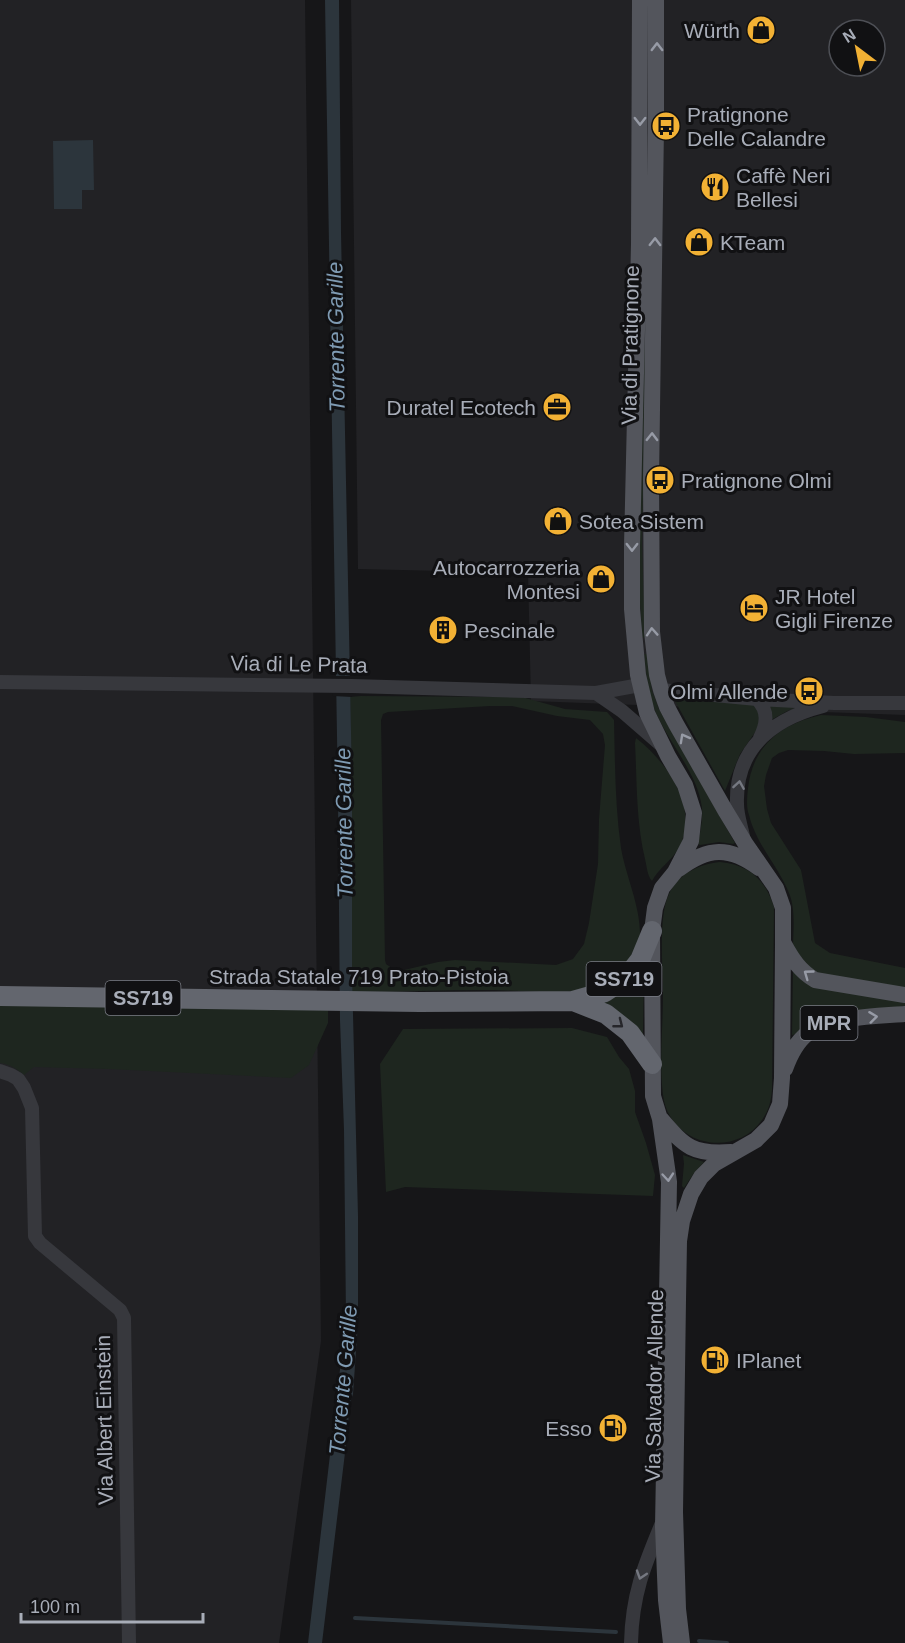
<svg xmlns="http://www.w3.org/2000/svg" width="905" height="1643" font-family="Arial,sans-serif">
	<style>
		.built { fill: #222225; fill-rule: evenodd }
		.green { fill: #1e261f; fill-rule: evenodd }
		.water { fill: #2c353c }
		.pier { fill: #161618 }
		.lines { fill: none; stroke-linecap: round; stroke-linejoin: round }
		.stream { stroke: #2c353c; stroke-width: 4 }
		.minor { stroke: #37383d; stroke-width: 14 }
		.major { stroke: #53555c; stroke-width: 16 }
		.highway { stroke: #63666e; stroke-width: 20 }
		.oneway { stroke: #979ba6 }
		.oneway2 { stroke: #757881 }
		.oneway3 { stroke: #26262a }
		.labels { text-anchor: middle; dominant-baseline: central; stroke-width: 6; stroke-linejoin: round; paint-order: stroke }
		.shield { fill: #111113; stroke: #7b7e86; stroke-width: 1.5 }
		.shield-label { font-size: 20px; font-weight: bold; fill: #a8adb8 }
		.poi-label { font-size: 21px; fill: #a8adb8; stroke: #111113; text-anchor: start }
		.street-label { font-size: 21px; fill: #a8adb8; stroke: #111113 }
		.water-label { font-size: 22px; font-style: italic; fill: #7f9bb3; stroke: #111113 }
	</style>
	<rect width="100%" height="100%" fill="#161618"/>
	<path class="built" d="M0,0h305l16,1341 -42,302h-279z
		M351,0h554v715l-374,-14 -3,-128 -170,-4zM839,30h36v36h-36z"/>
	<path class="green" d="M647,310l-5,233 3,94 -3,1 -3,-56 4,-218z
		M644,654h3l5,37 7,18 76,134 -2,1 -14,-2 -19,3 -2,-1c2,-12 5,-23 4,-36 -4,-34 -33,-65 -46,-95 -8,-19 -10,-39 -12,-59z
		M361,696l161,1 43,12 42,3 7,8c1,43 1,86 7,128 5,29 20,59 19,89 -1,16 -23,41 -38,48 -27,12 -83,5 -113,5 -46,0 -91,2 -137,2v-211l-2,-84zM490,706h22l45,10 33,4 13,14 2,11 -6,74 -1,45 -9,59 -5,21 -11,15 -17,6 -101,-5 -17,2 -38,9 -7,-2 -7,-5 -1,-4 -4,-240 2,-6 5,-2z
		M676,700l79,4 5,13 -2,11 -18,26 -15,37 -50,-90z
		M769,704l31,3 -9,2 -20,11z
		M821,715l45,2 39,5v31l-51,1 -30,-3 -36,-1 -9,3 -7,5 -6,17 -2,11 3,23 4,14 30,47 14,73 15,10 75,15v21l-88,-14 -24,-27c0,-17 3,-38 -4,-55 -11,-27 -33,-49 -40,-78 -3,-8 -2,-18 -1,-27 5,-43 33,-64 73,-73z
		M636,738c31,24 64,70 43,110 -7,12 -20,20 -27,33 -5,-6 -5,-14 -7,-22 -9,-38 -8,-77 -10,-116z
		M720,862c29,3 45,17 54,45l-2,183c-1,11 -3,20 -10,30 -22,32 -72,30 -92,-4 -4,-6 -6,-14 -7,-21 -4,-33 0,-68 0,-101 0,-26 -5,-78 6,-100 9,-20 30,-30 51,-32z
		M644,966l-1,70 -47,-35z
		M793,969l112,29v12l-113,25z
		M0,1005l328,5v13l-19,42 -18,13 -182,-9 -75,-2 -10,8c-7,-6 -14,-11 -24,-12z
		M572,1028l35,9 12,20 10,12 6,22v21l11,31 9,32 -2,21 -248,-9 -19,5 -6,-128 23,-35z
		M683,1155l21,7 -10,11 -10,15 -2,-2 2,-22z"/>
	<path class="water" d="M325,0h14l2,232 11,549v193l6,242v107l-5,71 -4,12 -1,22 -26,215h-14l38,-325 -2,-188 -4,-110 -2,-223z
		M93,140l1,50h-12v19h-28l-1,-68z"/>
	<path class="pier" d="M332,676h20v21l-19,-1z"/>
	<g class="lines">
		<path class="stream" d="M355,1618l261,14
			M699,1641l28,2"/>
		<path class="minor" d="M0,682l352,4 244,7 44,-8
			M661,690l96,9 77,4h71
			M596,693l26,18 38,33
			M757,699c12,12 10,25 3,39
			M743,836c-2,-10 -6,-21 -6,-32 -2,-56 36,-85 86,-98
			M0,1071l11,4 7,4 6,9 8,20 3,128 5,7 80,67 4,8 5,325
			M631,1643c1,-48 13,-77 31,-120"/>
		<path class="major" d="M640,0l-1,244 -7,302v63l6,66 9,38 21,43 17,29 9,28 -3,28 -16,31 -13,16 -7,20 -3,23 1,165 7,23 9,63 -6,345 3,73 5,43
			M656,0v126l-5,354 1,152 5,43 4,15 6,17 9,17 49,86 20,33 31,45 7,20v35l-1,135 -2,26 -9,21 -15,15 -42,24 -13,13 -10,17 -9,27 -3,20 -1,59 -3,212 3,97 4,34
			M679,869c29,-22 50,-23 80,-1
			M784,944c8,15 16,27 31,36l90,15
			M785,1069c5,-14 11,-27 23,-36 18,-16 72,-17 97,-19
			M661,1119c24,28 32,36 70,33"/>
		<path class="highway" d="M0,996l420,6 153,-1 32,-9 21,-14 14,-18 12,-29
			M573,1001l33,13 24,19 22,31"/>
	</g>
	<defs><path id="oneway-chevron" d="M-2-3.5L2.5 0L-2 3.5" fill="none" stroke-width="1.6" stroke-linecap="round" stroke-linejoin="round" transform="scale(1.5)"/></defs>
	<g class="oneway">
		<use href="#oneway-chevron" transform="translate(657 47) rotate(-90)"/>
		<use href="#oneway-chevron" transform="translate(640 121) rotate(90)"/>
		<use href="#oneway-chevron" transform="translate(655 242) rotate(-89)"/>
		<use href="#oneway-chevron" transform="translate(652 437) rotate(-89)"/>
		<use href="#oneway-chevron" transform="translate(632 547) rotate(90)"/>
		<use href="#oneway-chevron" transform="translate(652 632) rotate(-94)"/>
		<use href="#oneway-chevron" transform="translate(684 738) rotate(-119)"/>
		<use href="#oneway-chevron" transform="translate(808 974) rotate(-144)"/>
		<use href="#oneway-chevron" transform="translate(873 1017) rotate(-7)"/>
		<use href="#oneway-chevron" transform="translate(668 1177) rotate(85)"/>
	</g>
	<g class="oneway2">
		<use href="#oneway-chevron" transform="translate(739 785) rotate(-81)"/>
		<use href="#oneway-chevron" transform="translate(641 1575) rotate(108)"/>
	</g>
	<use class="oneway3" href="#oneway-chevron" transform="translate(619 1024) rotate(38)"/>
	<defs>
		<g id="shop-disc" transform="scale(1.5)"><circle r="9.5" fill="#f2b134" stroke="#111113"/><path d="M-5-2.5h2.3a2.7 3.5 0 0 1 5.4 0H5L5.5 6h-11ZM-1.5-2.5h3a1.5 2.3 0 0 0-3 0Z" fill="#111"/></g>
		<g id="bus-disc" transform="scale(1.5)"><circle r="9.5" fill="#f2b134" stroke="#111113"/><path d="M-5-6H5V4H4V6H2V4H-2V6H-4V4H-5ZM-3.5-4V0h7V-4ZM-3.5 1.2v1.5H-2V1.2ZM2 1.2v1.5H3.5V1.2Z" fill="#111"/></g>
		<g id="restaurant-disc" transform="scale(1.5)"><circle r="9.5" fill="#f2b134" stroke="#111113"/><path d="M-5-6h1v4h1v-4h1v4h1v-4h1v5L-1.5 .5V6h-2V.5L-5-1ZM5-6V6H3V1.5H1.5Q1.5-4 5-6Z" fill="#111"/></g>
		<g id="office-disc" transform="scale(1.5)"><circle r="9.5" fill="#f2b134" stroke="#111113"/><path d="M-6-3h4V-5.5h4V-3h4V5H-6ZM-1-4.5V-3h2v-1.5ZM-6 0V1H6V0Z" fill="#111"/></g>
		<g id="hotel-disc" transform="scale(1.5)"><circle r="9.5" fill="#f2b134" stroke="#111113"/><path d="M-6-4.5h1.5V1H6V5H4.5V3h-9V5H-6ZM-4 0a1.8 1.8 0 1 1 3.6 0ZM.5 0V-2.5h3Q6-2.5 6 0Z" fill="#111"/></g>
		<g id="building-disc" transform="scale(1.5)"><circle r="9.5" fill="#f2b134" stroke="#111113"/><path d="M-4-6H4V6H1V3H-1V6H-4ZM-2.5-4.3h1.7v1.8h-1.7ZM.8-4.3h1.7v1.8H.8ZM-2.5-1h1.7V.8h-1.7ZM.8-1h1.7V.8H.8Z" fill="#111"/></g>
		<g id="fuel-disc" transform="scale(1.5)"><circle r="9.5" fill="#f2b134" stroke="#111113"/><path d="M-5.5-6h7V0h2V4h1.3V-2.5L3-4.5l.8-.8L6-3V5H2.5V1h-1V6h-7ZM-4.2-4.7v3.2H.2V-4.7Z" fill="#111"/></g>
	</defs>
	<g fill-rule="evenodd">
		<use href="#shop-disc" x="761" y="30"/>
		<use href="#bus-disc" x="666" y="126"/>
		<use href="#restaurant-disc" x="715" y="187"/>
		<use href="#shop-disc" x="699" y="242"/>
		<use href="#office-disc" x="557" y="407"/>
		<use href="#bus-disc" x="660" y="480"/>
		<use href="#shop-disc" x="558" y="521"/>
		<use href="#shop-disc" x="601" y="579"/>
		<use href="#hotel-disc" x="754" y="608"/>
		<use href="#building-disc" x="443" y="630"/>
		<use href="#bus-disc" x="809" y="691"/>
		<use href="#fuel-disc" x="715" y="1360"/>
		<use href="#fuel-disc" x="613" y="1428"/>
	</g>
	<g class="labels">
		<g class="shield">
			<rect x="586.5" y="962" width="75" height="34" rx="4.5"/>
			<rect x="105.5" y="981" width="75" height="34" rx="4.5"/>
			<rect x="800.5" y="1006" width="57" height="34" rx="4.5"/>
		</g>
		<g class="shield-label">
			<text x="624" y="979">SS719</text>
			<text x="143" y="998">SS719</text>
			<text x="829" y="1023">MPR</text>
		</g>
		<g class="poi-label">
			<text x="740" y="30" text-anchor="end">Würth</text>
			<text x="687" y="114">Pratignone<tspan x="687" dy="24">Delle Calandre</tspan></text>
			<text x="736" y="175">Caffè Neri<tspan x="736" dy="24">Bellesi</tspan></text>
			<text x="720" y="242">KTeam</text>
			<text x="536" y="407" text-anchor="end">Duratel Ecotech</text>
			<text x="681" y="480">Pratignone Olmi</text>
			<text x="579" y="521">Sotea Sistem</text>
			<text x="580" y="567" text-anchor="end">Autocarrozzeria<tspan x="580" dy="24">Montesi</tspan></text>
			<text x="775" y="596">JR Hotel<tspan x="775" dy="24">Gigli Firenze</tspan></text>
			<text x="464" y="630">Pescinale</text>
			<text x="788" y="691" text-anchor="end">Olmi Allende</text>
			<text x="736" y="1360">IPlanet</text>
			<text x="592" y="1428" text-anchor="end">Esso</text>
		</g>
		<g class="street-label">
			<text transform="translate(630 345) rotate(-89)">Via di Pratignone</text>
			<text transform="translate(299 664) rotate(1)">Via di Le Prata</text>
			<text x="359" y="976">Strada Statale 719 Prato-Pistoia</text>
			<text transform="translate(654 1386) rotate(-89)">Via Salvador Allende</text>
			<text transform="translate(104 1420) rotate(-91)">Via Albert Einstein</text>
		</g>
		<g class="water-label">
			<text transform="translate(336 337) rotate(-91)">Torrente Garille</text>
			<text transform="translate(344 823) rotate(-91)">Torrente Garille</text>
			<text transform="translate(343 1380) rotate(-85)">Torrente Garille</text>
		</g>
	</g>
	<g transform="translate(857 48) rotate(328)"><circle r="28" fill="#111113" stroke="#4d4f55" stroke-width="1.5"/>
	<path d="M0-4.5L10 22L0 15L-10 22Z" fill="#f2b134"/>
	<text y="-9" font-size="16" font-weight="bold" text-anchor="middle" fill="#a8adb8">N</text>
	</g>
	<path d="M21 1613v9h182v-9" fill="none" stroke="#a8adb8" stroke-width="3"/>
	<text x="30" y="1613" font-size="18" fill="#a8adb8" stroke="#111113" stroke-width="4.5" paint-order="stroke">100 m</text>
</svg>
